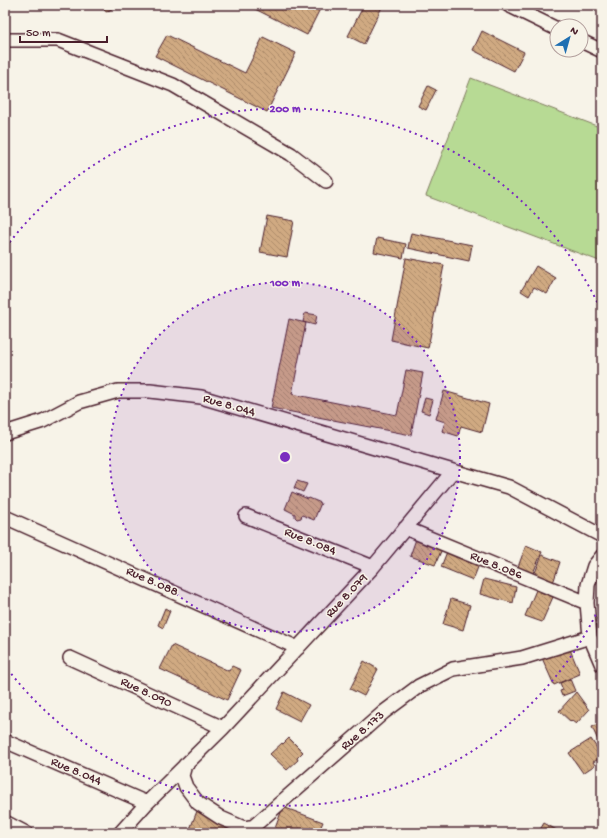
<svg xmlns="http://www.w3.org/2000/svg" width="607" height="838" font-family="'Gochi Hand',sans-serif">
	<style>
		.park { fill: #b7da94; stroke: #807c60 }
		.building { fill: url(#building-back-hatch); stroke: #4a1f2b }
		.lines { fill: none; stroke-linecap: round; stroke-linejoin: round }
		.minor-casing { stroke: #4a1f2b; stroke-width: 16 }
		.minor { stroke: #f7f3e8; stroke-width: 13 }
		.ring { fill: none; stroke: #7b2cbf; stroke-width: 2; stroke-dasharray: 2 4 }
		.labels { text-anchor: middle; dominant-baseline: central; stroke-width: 3; stroke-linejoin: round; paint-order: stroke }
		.street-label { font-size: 13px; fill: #4a1f2b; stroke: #f7f3e8 }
		.centre { fill: #7b2cbf; stroke: #f7f3e8; stroke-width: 2 }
		.ring-label { font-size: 12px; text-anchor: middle; font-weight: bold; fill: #7b2cbf; stroke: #f7f3e8; stroke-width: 3; stroke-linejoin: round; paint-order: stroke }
	</style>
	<defs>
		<pattern id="building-back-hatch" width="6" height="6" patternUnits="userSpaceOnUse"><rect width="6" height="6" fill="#d0aa82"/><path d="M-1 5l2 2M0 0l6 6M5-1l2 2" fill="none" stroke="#ab8a6b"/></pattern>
	</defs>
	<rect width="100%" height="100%" fill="#f7f3e8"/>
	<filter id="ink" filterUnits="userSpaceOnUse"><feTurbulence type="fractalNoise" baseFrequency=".025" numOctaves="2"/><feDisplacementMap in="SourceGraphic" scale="8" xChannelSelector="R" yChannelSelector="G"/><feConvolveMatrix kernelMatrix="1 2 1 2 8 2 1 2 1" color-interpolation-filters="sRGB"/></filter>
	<g filter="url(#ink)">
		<path class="park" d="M471,78l131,50v134l-176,-66z"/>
		<path class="building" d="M102,5h17l-13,7z
			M247,5h75l-15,30z
			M364,5h19l-19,39 -16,-8z
			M482,31l42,21 -10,19 -41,-21z
			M167,35l78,38 18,-36 33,16 -29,59 -112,-56z
			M428,86l8,4 -10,20 -8,-4z
			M267,216l27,5 -7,36 -27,-5z
			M411,233l61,12 -3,16 -61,-13z
			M377,238l29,6 -3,14 -29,-6z
			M406,258l38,7 -16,83 -37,-8z
			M536,266l20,12 -9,16 -13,-7 -5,9 -8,-5z
			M305,313l12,2 -2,10 -12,-3z
			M289,319l17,4 -14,71 105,21 9,-45 17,3 -12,62 -140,-27z
			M444,391l45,13 -7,28 -21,-6 -3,10 -16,-5 3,-9 -9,-3z
			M425,398l8,2 -4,14 -8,-3z
			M297,481l10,3 -4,8 -9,-4z
			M292,492l16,7 1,-1 12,5 -7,17 -12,-5 -1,3 -4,1 -2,-2v-3l-10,-5z
			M416,539l26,10 -7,16 -25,-9z
			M526,545l16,7 -9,21 -15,-6z
			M448,549l32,13 -7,18 -32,-13z
			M542,555l18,7 -8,24 -19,-8z
			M484,579l32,8 -3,16 -33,-9z
			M536,590l17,7 -11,25 -17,-6z
			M451,599l19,6 -7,25 -20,-6z
			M165,608l5,3 -7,17 -5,-3z
			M172,645l57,26 3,-5 9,4 -14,30 -67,-31z
			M569,647l11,27 -26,11 -12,-27z
			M364,661l14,8 -14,27 -14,-7z
			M570,679l5,12 -13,5 -2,-5 3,-1 -3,-7z
			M284,692l25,13 -9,16 -24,-12z
			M576,692l13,18 -13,14 -4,-3 -1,1 -12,-11z
			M602,722v22l-2,1 -8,-18z
			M289,738l14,14 -6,6 1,2 -11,10 -17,-16 12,-11 1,1z
			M591,739l11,17v3l-1,-1 -8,4 2,3 -12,8 -14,-20z
			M283,807l40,15 -5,11h-38l-6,-2z
			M197,811l34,13 -2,6 2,1v2h-33l-8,-4z
			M544,823l18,10h-24z"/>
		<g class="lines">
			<g class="minor-casing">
				<path id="minor" d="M508,5l49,24
					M5,40h53l115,45 118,69 35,27
					M581,41l21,10
					M5,433l38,-12 36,-19 39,-11h32l51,6 252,74
					M246,516l127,51
					M5,517l293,131
					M405,528l182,75
					M602,556l-8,10 -6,19 -1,18 3,34 12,28
					M70,658l153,70
					M5,741l142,62
					M185,765l-3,11 4,11 12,16 23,15 23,10 10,-2 130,-114 35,-26 34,-17 69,-11 68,-21
					M5,822l21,11
					M120,833l27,-30 76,-75 150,-161 80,-96 56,16 93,49"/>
			</g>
			<use href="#minor" class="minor"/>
		</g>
	</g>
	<circle cx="285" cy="457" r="175" fill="#7b2cbf" fill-opacity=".12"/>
	<g class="ring">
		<circle cx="285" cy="457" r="175"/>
		<path d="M601 604A349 349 0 0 1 6 667M6 247A349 349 0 0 1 601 310"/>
	</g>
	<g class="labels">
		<g class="street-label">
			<text transform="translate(229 406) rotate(16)">Rue 8.044</text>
			<text transform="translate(310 542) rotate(22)">Rue 8.084</text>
			<text transform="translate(496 566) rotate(22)">Rue 8.086</text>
			<text transform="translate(152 582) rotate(24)">Rue 8.088</text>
			<text transform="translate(347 596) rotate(-47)">Rue 8.079</text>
			<text transform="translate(146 693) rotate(25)">Rue 8.090</text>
			<text transform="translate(363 731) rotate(-41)">Rue 8.173</text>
			<text transform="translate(76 772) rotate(23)">Rue 8.044</text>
		</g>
	</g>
	<circle cx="285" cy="457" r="6" class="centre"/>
	<g class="ring-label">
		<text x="285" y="112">200 m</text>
		<text x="285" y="286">100 m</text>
	</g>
	<rect width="607" height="838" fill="none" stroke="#f7f3e8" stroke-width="20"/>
	<rect x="10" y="10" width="587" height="818" fill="none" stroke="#4a1f2b" stroke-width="1.5" filter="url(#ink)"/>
	<g transform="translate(569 38) rotate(37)"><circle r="19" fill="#f7f3e8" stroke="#b29e9c"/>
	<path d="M0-3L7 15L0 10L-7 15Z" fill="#1f6fb2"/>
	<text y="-6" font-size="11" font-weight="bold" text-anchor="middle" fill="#4a1f2b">N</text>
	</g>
	<path d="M20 36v6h87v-6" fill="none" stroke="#4a1f2b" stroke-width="2"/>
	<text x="26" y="36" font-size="12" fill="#4a1f2b" stroke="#f7f3e8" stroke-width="3" paint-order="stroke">50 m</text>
</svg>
